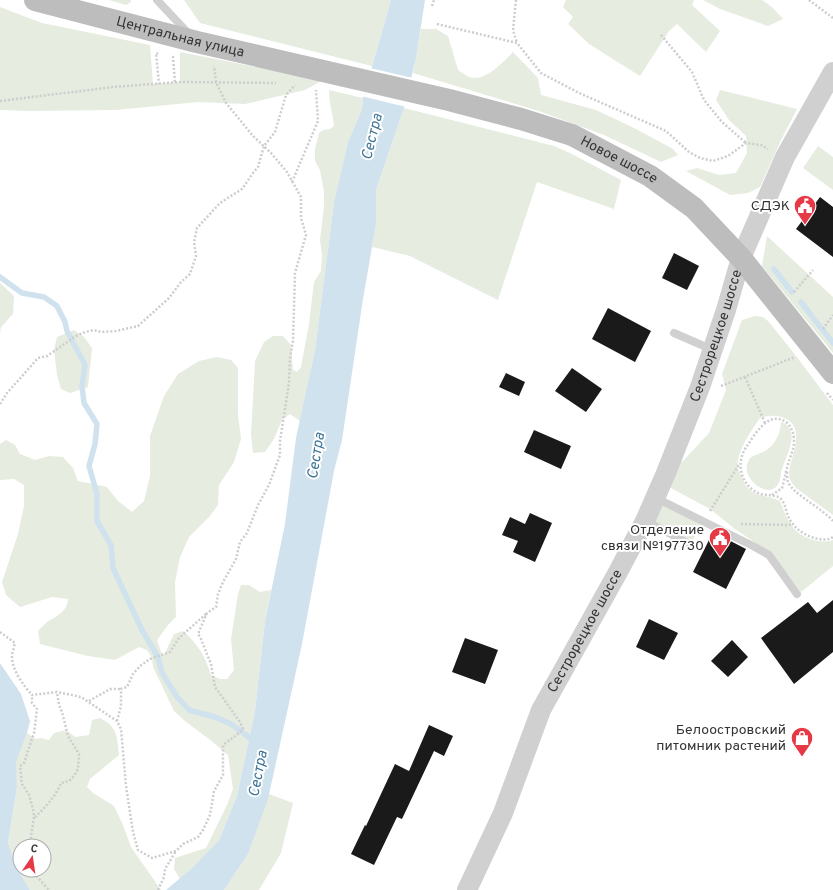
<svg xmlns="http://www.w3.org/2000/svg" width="833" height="890" font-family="Overpass,sans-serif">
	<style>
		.green { fill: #e6ecdf; fill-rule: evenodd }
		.water { fill: #cfe2ee }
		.pier { fill: #fff }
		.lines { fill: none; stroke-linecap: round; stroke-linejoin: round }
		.stream { stroke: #cfe2ee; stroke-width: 5.5 }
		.building { fill: #1a1a1a }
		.path { stroke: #cdcdcd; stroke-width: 2.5; stroke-dasharray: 2 2; stroke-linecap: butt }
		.service { stroke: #d0d0d0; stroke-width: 8 }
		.tertiary { stroke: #d0d0d0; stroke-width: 20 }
		.secondary { stroke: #bdbdbd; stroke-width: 22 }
		.labels { text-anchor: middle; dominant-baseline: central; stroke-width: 4; stroke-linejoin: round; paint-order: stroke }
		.street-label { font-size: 14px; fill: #333; stroke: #fff }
		.poi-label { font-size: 14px; fill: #333; stroke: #fff; text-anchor: end }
		.water-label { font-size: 15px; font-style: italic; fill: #3f7597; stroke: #fff }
	</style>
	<rect width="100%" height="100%" fill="#fff"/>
	<path class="green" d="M109,0h22v2l-5,3z
		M184,0h207l-19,66 -172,-43z
		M566,0h128l-2,5 28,26 -14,21 -29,-28 -8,7 -29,45 -51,-32 -21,-20 5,-7 -10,-10z
		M703,0h59l10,7 11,12 -15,7 -48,-17z
		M0,7l42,16 108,22 3,39 27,-2v-30l143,28 -18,10 -60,14 -47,-2 -82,8 -88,1 -28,-1z
		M421,29h15l12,7 10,34c3,2 7,5 11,7 16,6 34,-15 44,-25l25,26 3,17 55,15 40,19 37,20 5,6 -17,7 -57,-27 -65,-24 -126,-38z
		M329,90l34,8 -1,11 -14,33 -14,60 -19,148 -15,71 -10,-7 -8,6 -8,19 -9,13 -12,1 -2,-18 4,-74 9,-19 9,-6h10l8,9 2,25 4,2 4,-5 8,-43 5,-42 7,-11 1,-16 -2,-15 4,-34v-14l-4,-22 -5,-9v-12l4,-16 4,-3 7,-1 4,-3c-1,-12 -5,-23 -5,-36z
		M720,90l77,19 -16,31 -21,47 -12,6 -18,2 -44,-24 11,-3 22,7 17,-2 11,-20 -1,-17 -17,-16 -13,-20z
		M404,108l150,38 16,7 51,27 -7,29 -77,-27 -39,118 -88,-44 -38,-9 4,-23v-34z
		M818,146l15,11v33l-30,-22z
		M767,236l66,61v56l-71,-87z
		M0,283l14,13 -1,18 -12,13 -1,6z
		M755,316l8,1 5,4 25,31 40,53v110l-37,-27c-3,-4 -7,-8 -7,-13 0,-17 19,-48 -5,-57 -7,-3 -16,-3 -24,0 -8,12 -25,35 -22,51 1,3 3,6 4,8 2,7 5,11 11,15 9,5 18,4 27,9 7,19 13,34 34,39 6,2 13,2 19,0v26l-32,26 -29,-38 -37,-25 -25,-20 -43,-23 10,-23 6,-2 26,-28 17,-43 -4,-16 20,-54z
		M74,330l10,7 8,11 -4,39 -18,6 -9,-4 -4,-14 -3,-25 3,-13z
		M217,357l14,3 7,8v47l3,24 -7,23 -15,23 -1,20 -9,12 -20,20 -9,20 -5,25 1,35 -8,8 -11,15 4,12 3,3 10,-21 9,-3c15,13 22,25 28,44l9,4h7l7,-9 -3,-31 7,-45 3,-9h8l11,7 11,-2 -6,31 -10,90 -18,85 -18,44 -28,29 -11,10 -6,-10 1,-11 31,-10 21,-43 6,-16 -5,-34 -19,-16 -23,-17 -12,-11 -21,-44 -1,-9 -5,-8 -8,-3 -24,13 -27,-4 -48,-12 -2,-13c3,-3 6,-6 9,-9 10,-6 20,-10 21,-23l-16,-2 -32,10 -14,-12 -4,-13 16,-48 6,-28v-21l-10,-6 -14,1v-36l6,-4 9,5 5,9 15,6 14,-4 14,1 10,11 5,13 29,6 10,13 15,12 12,-11 6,-25v-40l14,-40 14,-22 21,-13z
		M781,422c21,7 5,34 1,47 -2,6 -1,13 -6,18 -11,10 -32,-8 -29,-21 0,-3 2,-6 3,-8 6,-4 13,-5 18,-9 8,-6 13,-18 13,-27z
		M657,502l44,21 -9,19 -43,-22z
		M100,718c18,9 17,19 19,37l-29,24 -3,8 6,6 21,13 9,19 8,22 30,43h-131l-13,-22 -9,-25 9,-56 -2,-25 12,-29 9,6 5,-1 8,2 5,-7 12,-3 9,7 14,-2 3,-15zM20,846h24v24h-24z
		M269,794l24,9 -12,50 -22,37h-35l24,-36z"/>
	<path class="water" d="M391,0h34l-9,58 -12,50 -28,82v34l-13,75 -21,141 -8,31 -32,173 -34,155 -20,55 -24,36h-58l25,-21 28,-29 18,-44 18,-85 10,-90 20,-97 11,-86 19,-88 19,-148 14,-60 14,-33 1,-11z
		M0,663l21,31 9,27 -3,12 -11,29 1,25 -9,56 9,25 13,22h-30z"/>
	<path class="pier" d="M370,68l43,10 -7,29 -45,-11z"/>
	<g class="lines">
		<path class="stream" d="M774,269l18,23
			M0,277l22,16 22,4 13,9 8,16 2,9 18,34 -3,21 2,17 13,21 -2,20 -6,22 8,28v27l14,24 2,23 29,62 16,27 4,16 15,24 12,13 26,7 16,7 19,14
			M801,302l10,13
			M814,319l19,24"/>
	</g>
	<path class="building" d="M820,197l13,10v50l-37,-28z
		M674,253l25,13 -12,24 -25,-12z
		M608,308l43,23 -16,31 -43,-23z
		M572,368l30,21 -16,23 -31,-21z
		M506,373l19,9 -6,14 -20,-9z
		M534,430l37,16 -10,23 -37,-17z
		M530,513l22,10 -17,39 -22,-10 5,-11 -16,-6 8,-18 15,7z
		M713,532l33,17 -20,40 -33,-17z
		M833,600v52l-39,32 -33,-46 47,-36 9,11z
		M649,619l29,14 -14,27 -28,-13z
		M465,638l33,12 -13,34 -33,-12z
		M732,640l16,17 -20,20 -17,-16z
		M429,725l24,11 -9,20 -10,-5 -32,68 -5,-2 -23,48 -23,-11 14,-29 1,1 29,-62 14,7z"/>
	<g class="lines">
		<path class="path" d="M516,0l-3,30 4,13
			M809,0l24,18
			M432,6l2,-6
			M437,24l80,19 24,30 38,20 87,38 23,21 11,6 13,3 15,-5 18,-13 15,2 7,4
			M661,35l31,37 12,28 18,22 24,21
			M158,54l-2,-1 3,31
			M172,57h1l2,26
			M0,101l113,-14 67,-5 96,1
			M292,182l26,-61 -2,-31
			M794,292l19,-22
			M823,329l10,-14
			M745,377l20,46
			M721,386l74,-29
			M827,393l6,7
			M0,404l7,-11 31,-35 9,-2 29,-20 9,-4 9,-2 7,2 15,-1 22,-5 31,-28 12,-16 9,-8 6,-18 -2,-14 3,-14 23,-25 22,-14 11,-16 5,-6 6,-21 11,-14 11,-37 9,-10
			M787,472c0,3 0,7 1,10 6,13 34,26 45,39
			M772,495l10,-7c2,-6 3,-13 5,-20 2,-9 7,-18 7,-27 0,-7 -2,-14 -8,-19 -17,-12 -31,12 -39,24 -12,16 -7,41 14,48 6,2 15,0 20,5 4,4 5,12 7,17 5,12 18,21 31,23 5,1 10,1 14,-2
			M710,511l30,-48
			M741,524l46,1 6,-1
			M0,632l15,11c-1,4 -2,8 -3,12 -1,14 12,31 20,40l25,-3 24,5 36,24 4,8 5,57 7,46 5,18 14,8 24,-7 7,-7 15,-7 5,-7 7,-15 4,-24 9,-16v-30c7,-6 14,-9 20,-16l-3,-7 -25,-35 -4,-23 -10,-25 -3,-5 9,-21 9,-6 2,-13 5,-12 13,-23 4,-17 7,-9 11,-28 11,-20 11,-30v-14l9,-58 1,-25 3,-17 2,-68 11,-38 -5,-17v-21l-14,-25 -16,-19 -18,-17 -27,-33 -10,-21 -2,-16
			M89,701l21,-12h11
			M117,721l4,-15v-17l6,-2 6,-13 7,-8 10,-7 20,-7 9,-14 27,-24
			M35,817c10,-9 21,-21 26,-34l8,-2 5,-5 4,-7 1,-15 -11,-18 -6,-24 -3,-7 -2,-13
			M28,846l2,-2 4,-27 -1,-8 -4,-14 -7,-11 -2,-18 4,-3 10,-30 3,-24 -5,-6v-8
			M31,870l18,20
			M158,890l6,-13 1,-8 11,-18"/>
		<path class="service" d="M157,0l32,34
			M674,333l39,17
			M656,498l97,48 16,9 28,39
			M646,521l45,24"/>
		<path class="tertiary" id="s1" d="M467,890l36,-77 38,-103 77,-138 27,-51 21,-48 34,-86 26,-77 15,-52 44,-101 48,-85"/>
		<path class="secondary" id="s2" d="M35,0l162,42 252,58 72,19 51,16 78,41 44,32 47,50 92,115"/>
	</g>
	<defs>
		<g id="civic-pin" transform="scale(1.15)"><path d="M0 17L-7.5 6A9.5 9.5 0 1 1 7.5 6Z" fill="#e63946" stroke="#fff"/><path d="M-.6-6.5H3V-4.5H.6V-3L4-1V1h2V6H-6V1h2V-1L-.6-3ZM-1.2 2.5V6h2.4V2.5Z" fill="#fff"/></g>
		<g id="shop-pin" transform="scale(1.15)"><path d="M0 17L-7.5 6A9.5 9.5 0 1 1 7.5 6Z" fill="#e63946" stroke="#fff"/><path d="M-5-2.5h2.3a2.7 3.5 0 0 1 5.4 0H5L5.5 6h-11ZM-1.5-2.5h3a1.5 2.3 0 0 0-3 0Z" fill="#fff"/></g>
	</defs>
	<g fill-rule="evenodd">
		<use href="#civic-pin" x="805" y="206"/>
		<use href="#civic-pin" x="720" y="538"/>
		<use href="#shop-pin" x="802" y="738"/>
	</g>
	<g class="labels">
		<g class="street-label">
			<text stroke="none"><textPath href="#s2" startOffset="150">Центральная улица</textPath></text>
			<text stroke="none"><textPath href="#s2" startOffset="607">Новое шоссе</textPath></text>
			<text stroke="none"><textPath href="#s1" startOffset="609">Сестрорецкое шоссе</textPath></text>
			<text stroke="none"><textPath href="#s1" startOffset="285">Сестрорецкое шоссе</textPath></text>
		</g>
		<g class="poi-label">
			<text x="790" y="206">СДЭК</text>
			<text x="704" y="530">Отделение<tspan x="704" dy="16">связи №197730</tspan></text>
			<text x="786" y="730">Белоостровский<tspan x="786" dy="16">питомник растений</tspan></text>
		</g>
		<g class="water-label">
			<text transform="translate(373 137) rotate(-76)">Сестра</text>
			<text transform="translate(317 456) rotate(-81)">Сестра</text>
			<text transform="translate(259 774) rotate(-79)">Сестра</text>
		</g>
	</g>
	<g transform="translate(32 858) rotate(13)"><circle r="19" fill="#ffffff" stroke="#adadad"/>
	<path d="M0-3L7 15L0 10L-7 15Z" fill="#e63946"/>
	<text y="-6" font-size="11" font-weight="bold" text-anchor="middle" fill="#333333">С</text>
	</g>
</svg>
